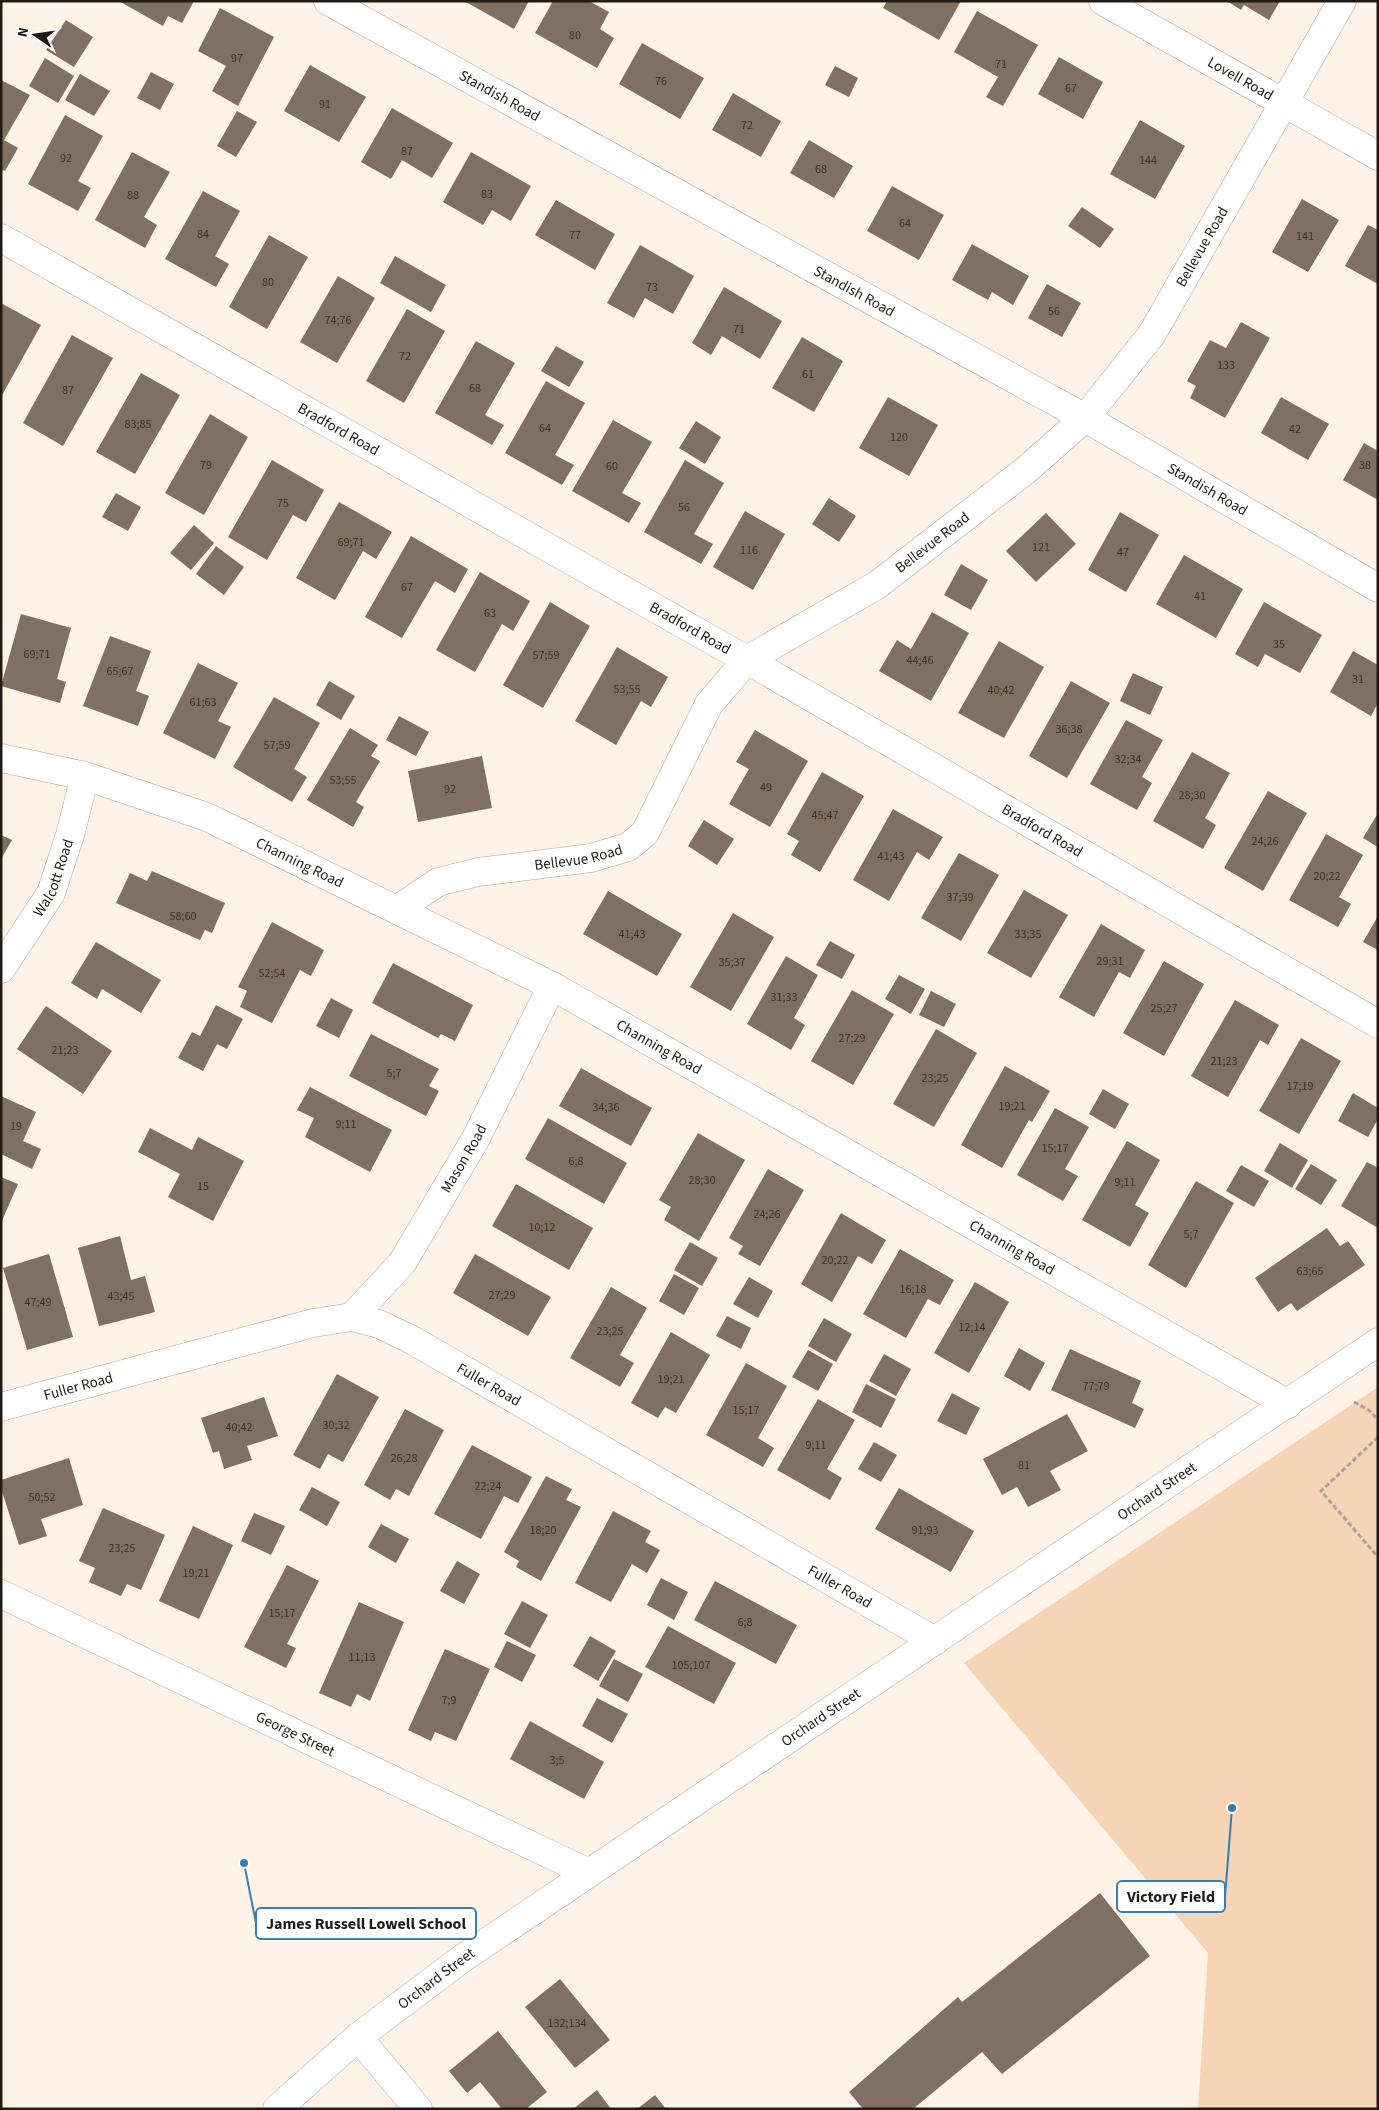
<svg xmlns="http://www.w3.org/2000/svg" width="1379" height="2110" font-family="'Source Sans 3',sans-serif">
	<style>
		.green { fill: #f6d4b6 }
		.building { fill: #7f7063 }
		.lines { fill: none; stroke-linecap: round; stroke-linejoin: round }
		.street-casing { stroke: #b4a496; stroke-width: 29 }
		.secondary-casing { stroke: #b4a496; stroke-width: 29 }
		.path { stroke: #aca298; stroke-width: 3; stroke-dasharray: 5 2.5; stroke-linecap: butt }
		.street { stroke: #fff; stroke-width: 28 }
		.secondary { stroke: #fff; stroke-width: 28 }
		.labels { text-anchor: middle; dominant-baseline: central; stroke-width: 4.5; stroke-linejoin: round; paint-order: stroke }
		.number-label { font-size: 12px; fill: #383029 }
		.street-label { font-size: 15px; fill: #211b16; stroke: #fff }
		.leader { fill: none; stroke: #387eb3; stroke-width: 2 }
		.callout-dot { fill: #387eb3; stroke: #fff; stroke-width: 2 }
		.callout { fill: #fff; stroke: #387eb3; stroke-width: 2 }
		.callout-label { font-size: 16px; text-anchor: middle; font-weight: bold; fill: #211b16 }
	</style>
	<rect width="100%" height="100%" fill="#fff2e6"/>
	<path class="green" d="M1378,1387v722h-180l10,-156 -244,-290z"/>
	<path class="building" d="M119,1h75l-12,22 -14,-7 -5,10z
		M464,1h65l-15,28z
		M553,1h36l20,11 -9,17 14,9 -17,30 -62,-35z
		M887,1h74l-22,39 -56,-32z
		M1227,1h53l-11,19 -25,-15 -3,5z
		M220,8l54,29 -36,69 -26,-15 14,-25 -28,-15z
		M977,11l61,34 -35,61 -17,-9 12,-20 -44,-25z
		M66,20l27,17 -19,30 -28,-17z
		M642,43l62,35 -24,41 -61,-35z
		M1059,57l44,25 -20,37 -45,-25z
		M45,58l29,18 -16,27 -29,-17z
		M310,65l56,32 -27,45 -55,-31z
		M835,66l23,12 -9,19 -24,-12z
		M151,72l23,12 -14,26 -23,-12z
		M80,74l30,17 -16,25 -29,-16z
		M1,80l29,15 -26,45 14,8 -13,23 -4,-2z
		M733,93l48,28 -20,36 -49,-27z
		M392,108l61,35 -21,35 -30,-18 -11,19 -30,-17z
		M237,111l20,11 -21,35 -19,-11z
		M65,115l38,21 -25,45 13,7 -13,23 -50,-27z
		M1140,120l45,26 -30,53 -45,-25z
		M809,140l44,26 -19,32 -44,-25z
		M132,152l38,20 -26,45 13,8 -12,23 -50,-28z
		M471,152l60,34 -20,35 -19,-11 -9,15 -40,-23z
		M892,186l52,29 -25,45 -52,-29z
		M203,191l37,20 -25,45 14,8 -13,23 -51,-28z
		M1302,199l37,21 -31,52 -36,-20z
		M556,200l59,34 -20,36 -60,-35z
		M1082,207l32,22 -14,19 -32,-22z
		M1368,225l10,5v54l-33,-18z
		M269,235l39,22 -41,72 -38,-22z
		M972,244l57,32 -16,29 -21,-13 -4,8 -36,-20z
		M640,245l54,31 -21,38 -28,-16 -11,20 -27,-15z
		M395,256l51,29 -15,27 -51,-29z
		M338,276l37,22 -38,65 -37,-21z
		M1047,284l34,19 -19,34 -34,-19z
		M724,287l58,34 -22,38 -38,-23 -11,19 -19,-12z
		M1,303l40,22 -40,72z
		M407,309l38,22 -41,72 -38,-22z
		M1241,322l29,16 -45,80 -35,-20 6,-12 -9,-5 23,-41 16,8z
		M72,335l41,23 -50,88 -40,-23z
		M802,337l41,24 -29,51 -42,-24z
		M476,341l39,22 -30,52 19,10 -12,20 -57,-32z
		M556,346l28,16 -15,25 -28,-16z
		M141,373l39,22 -45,79 -39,-22z
		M546,381l39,22 -30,52 19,10 -12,20 -57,-32z
		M888,397l50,28 -29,51 -50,-28z
		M1281,397l48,27 -21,36 -47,-27z
		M210,414l38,23 -44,78 -39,-22z
		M613,420l39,22 -30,51 19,10 -12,20 -57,-32z
		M696,421l25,16 -16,27 -26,-16z
		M1364,443l14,8v49l-35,-20z
		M272,460l52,30 -18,32 -13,-7 -26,45 -39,-23z
		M685,460l39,23 -30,51 19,10 -12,20 -57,-32z
		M116,493l25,14 -13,24 -26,-14z
		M829,498l27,18 -17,26 -27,-18z
		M339,502l53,30 -16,27 -13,-8 -28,49 -39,-22z
		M745,511l40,23 -32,56 -40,-23z
		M1120,512l39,23 -33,57 -38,-22z
		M1046,513l30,31 -40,38 -30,-31z
		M194,525l20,18 -23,27 -21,-17z
		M411,536l57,33 -13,24 -20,-12 -33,57 -37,-21z
		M216,546l28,21 -20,28 -28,-21z
		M1184,555l59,34 -27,49 -60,-34z
		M961,564l27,16 -17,30 -27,-15z
		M480,572l50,29 -17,30 -11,-7 -27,48 -39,-22z
		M550,602l40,24 -47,82 -40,-23z
		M1264,602l58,33 -22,38 -35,-19 -7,13 -23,-13z
		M932,612l37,21 -38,68 -52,-30 18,-31 14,9z
		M21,614l50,14 -14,51 9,3 -6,21 -59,-17z
		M110,636l41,15 -15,40 13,5 -11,30 -55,-20z
		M999,641l45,26 -40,71 -46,-25z
		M617,647l51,30 -17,30 -10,-6 -25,44 -41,-24z
		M1353,651l25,14v38l-7,13 -41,-24z
		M198,663l40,20 -20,38 13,6 -16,32 -52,-26z
		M1133,673l30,14 -13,28 -30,-14z
		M329,681l26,15 -14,24 -25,-15z
		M1071,681l39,22 -43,75 -38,-22z
		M274,697l46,26 -26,46 13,8 -15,25 -59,-35z
		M399,716l30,16 -13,24 -30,-16z
		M1126,720l37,20 -21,37 10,6 -15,27 -47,-26z
		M350,728l28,17 -7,11 9,5 -24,41 8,5 -11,20 -46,-27z
		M755,730l53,31 -38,66 -41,-23 20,-35 -13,-7z
		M1192,752l38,21 -25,45 11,7 -13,24 -50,-28z
		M482,756l10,52 -74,14 -10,-51z
		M822,772l42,24 -44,76 -29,-17 8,-14 -12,-7z
		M1268,791l39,22 -44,78 -39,-23z
		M893,809l50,28 -14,23 -12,-8 -28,49 -36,-21z
		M1378,813v34l-15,-9z
		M704,820l30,19 -17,26 -29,-19z
		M1326,834l37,21 -24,42 12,7 -13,23 -49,-27z
		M1,835l11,5 -11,19z
		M959,853l40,22 -38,66 -40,-23z
		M152,871l73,32 -13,30 -7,-3 -5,10 -84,-37 14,-30 17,8z
		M1024,890l44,25 -37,63 -44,-25z
		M608,891l74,43 -25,42 -74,-42z
		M733,913l41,24 -43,74 -41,-24z
		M1378,916v34l-15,-8z
		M272,922l52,28 -13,26 -11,-6 -28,53 -32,-16 7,-16 -9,-4z
		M1101,924l44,26 -15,28 -11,-6 -25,45 -35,-20z
		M830,941l25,14 -13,24 -26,-14z
		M96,942l65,38 -20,33 -39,-24 -5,10 -26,-16z
		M786,956l32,19 -24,43 11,7 -14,25 -44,-26z
		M1164,961l40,23 -40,72 -41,-23z
		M393,963l80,42 -18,36 -14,-7 -3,4 -66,-35z
		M899,975l26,14 -14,25 -26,-15z
		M852,990l42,24 -41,71 -42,-24z
		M931,991l25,13 -12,23 -25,-12z
		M331,998l22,12 -14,28 -23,-12z
		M1235,1000l44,25 -11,20 -8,-5 -32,57 -37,-21z
		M216,1005l27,14 -16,30 -10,-5 -14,27 -25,-13 14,-26 8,4z
		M46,1006l66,45 -29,43 -66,-45z
		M936,1029l41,24 -43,74 -41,-23z
		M371,1034l68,35 -10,17 10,5 -13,25 -77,-40z
		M1301,1038l40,23 -42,73 -40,-23z
		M1005,1066l45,25 -18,31 -3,-2 -27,48 -41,-23z
		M581,1068l71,40 -21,38 -72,-40z
		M310,1087l82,43 -22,42 -65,-35 9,-19 -17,-8z
		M1103,1089l26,15 -14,25 -26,-15z
		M1353,1093l25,15v11l-10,18 -30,-16z
		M1,1096l35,16 -13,29 18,8 -9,20 -31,-15z
		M1055,1108l34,19 -24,42 13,7 -15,25 -46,-26z
		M548,1118l79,45 -23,41 -79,-45z
		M150,1128l42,22 6,-13 46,24 -31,60 -45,-24 12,-23 -42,-22z
		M698,1133l47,27 -46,81 -35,-21 7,-13 -12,-7z
		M1127,1141l33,19 -25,45 14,8 -19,34 -48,-27z
		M1280,1143l28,17 -16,28 -28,-17z
		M1367,1162l11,6v60l-37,-22z
		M1311,1164l26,16 -16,25 -26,-16z
		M1241,1165l28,16 -15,26 -28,-16z
		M768,1169l36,21 -44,76 -22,-12 5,-8 -14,-8z
		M1,1177l17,7 -17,39z
		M1196,1181l38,22 -48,85 -38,-23z
		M516,1184l77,44 -24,42 -77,-44z
		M841,1213l45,27 -14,24 -14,-8 -26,46 -31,-18z
		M1327,1228l13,18 8,-5 17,24 -68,46 -6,-8 -13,9 -23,-34z
		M120,1236l11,44 14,-4 10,36 -56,14 -21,-78z
		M690,1242l28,16 -16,28 -28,-16z
		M900,1249l54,31 -14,25 -12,-6 -22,39 -43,-24z
		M49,1254l24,83 -46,13 -24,-82z
		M475,1254l76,43 -23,39 -75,-43z
		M674,1274l25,14 -15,27 -25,-14z
		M749,1277l24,14 -15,27 -25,-14z
		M975,1282l34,20 -40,71 -35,-20z
		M611,1287l36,21 -27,47 14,8 -14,24 -50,-29z
		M727,1316l24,12 -10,21 -25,-13z
		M824,1318l28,16 -16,28 -28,-16z
		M671,1332l39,23 -34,58 -11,-6 -7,11 -27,-15z
		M1019,1348l26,15 -15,28 -26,-15z
		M1070,1349l71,32 -9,22 12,6 -9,19 -84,-38z
		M808,1350l25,14 -15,27 -26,-14z
		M884,1354l27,15 -15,27 -27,-15z
		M746,1363l41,23 -29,52 16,10 -11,19 -57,-32z
		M337,1374l42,23 -36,65 -15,-8 -8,15 -27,-14z
		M866,1384l30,15 -15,29 -29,-16z
		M952,1393l28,15 -14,27 -29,-14z
		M264,1397l14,39 -31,10 5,14 -28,9 -5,-18 -6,2 -12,-35z
		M818,1399l37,21 -28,49 15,9 -12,22 -53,-30z
		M405,1409l39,21 -35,66 -13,-7 -6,11 -26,-15z
		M1067,1414l21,37 -38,20 11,19 -33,17 -11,-20 -15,8 -19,-36z
		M874,1442l23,13 -16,27 -23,-13z
		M472,1445l60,32 -14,26 -14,-7 -23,43 -47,-25z
		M69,1458l14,47 -42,14 6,17 -28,9 -18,-57v-8z
		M546,1476l26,13 -6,11 15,7 -40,74 -25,-14 3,-6 -15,-9z
		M312,1487l28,15 -13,24 -28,-16z
		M899,1488l75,43 -23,41 -76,-43z
		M103,1508l62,27 -24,55 -14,-6 -6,12 -32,-14 6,-14 -16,-7z
		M613,1511l38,20 -6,11 15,8 -13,23 -15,-9 -21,38 -36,-19z
		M254,1513l31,13 -14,29 -30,-14z
		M381,1524l28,15 -13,24 -28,-16z
		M193,1526l40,19 -34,74 -40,-18z
		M457,1561l23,13 -16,30 -24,-13z
		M287,1565l32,16 -32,63 9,4 -10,20 -42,-21z
		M661,1578l27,14 -14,28 -27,-15z
		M715,1581l82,44 -21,39 -82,-44z
		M522,1601l26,14 -18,33 -26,-14z
		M359,1602l45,20 -34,79 -13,-7 -6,13 -32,-14z
		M668,1626l68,37 -22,41 -69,-37z
		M590,1636l26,15 -18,30 -25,-15z
		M507,1641l29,14 -14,27 -28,-15z
		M445,1649l45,20 -34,72 -21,-9 -4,9 -23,-11z
		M614,1659l29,15 -15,28 -29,-16z
		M597,1698l31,16 -16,29 -30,-17z
		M530,1721l74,41 -20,37 -74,-40z
		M1100,1893l50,63 -148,118 -20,-22 -69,57h-50l-14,-17 109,-95 4,5z
		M560,1979l50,61 -35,28 -50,-61z
		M498,2031l49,61 -21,17h-24l-22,-27 -13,11 -18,-22z
		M597,2090l14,19h-38z
		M655,2095l11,14h-29z"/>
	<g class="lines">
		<g class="street-casing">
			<g id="street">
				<path id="s1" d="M328,1l757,417 293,170"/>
				<path id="s2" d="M1103,1l275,155"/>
				<path id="s3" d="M1,238l746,422 631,364"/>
				<path id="s4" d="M1,758l84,18 122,41 345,169 736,418"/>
				<path id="s5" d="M398,909l40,-27 40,-10 113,-14 37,-11 17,-14 64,-129 38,-44 130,-75 149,-115 59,-52 67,-84 190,-333"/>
				<path id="s6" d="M1,969l50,-76 19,-58 15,-59"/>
				<path id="s7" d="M352,1317l50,-54 73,-123 77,-154"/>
				<path id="s8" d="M1,1407l312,-84 39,-6 27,7 33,16 523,301"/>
				<path id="s9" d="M1,1594l588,279"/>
				<path d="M358,2037l60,72"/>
			</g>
		</g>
		<g class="secondary-casing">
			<g id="secondary">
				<path id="s10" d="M277,2109l81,-72 105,-79 915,-616"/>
			</g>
		</g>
		<path class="path" d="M1354,1402l16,9 8,9
			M1378,1437l-57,54 57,66"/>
		<use href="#street" class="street"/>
		<use href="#secondary" class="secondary"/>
	</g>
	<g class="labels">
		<g class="number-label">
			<text x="575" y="35">80</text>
			<text x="237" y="58">97</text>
			<text x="1001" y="64">71</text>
			<text x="661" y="81">76</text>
			<text x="1071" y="88">67</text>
			<text x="325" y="104">91</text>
			<text x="747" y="125">72</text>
			<text x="407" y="151">87</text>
			<text x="66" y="158">92</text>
			<text x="1148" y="160">144</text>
			<text x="821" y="169">68</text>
			<text x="487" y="194">83</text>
			<text x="133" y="195">88</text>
			<text x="905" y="223">64</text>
			<text x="203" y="234">84</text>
			<text x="575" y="235">77</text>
			<text x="1305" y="236">141</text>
			<text x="268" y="282">80</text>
			<text x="652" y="287">73</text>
			<text x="1054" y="311">56</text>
			<text x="338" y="320">74;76</text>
			<text x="739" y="329">71</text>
			<text x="405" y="356">72</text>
			<text x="1226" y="365">133</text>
			<text x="808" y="374">61</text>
			<text x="475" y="388">68</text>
			<text x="68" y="390">87</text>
			<text x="138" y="424">83;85</text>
			<text x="545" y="428">64</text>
			<text x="1295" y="429">42</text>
			<text x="899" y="437">120</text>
			<text x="206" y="465">79</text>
			<text x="1365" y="465">38</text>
			<text x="612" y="466">60</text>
			<text x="283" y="503">75</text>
			<text x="684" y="507">56</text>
			<text x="351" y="542">69;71</text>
			<text x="1041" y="547">121</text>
			<text x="749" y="550">116</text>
			<text x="1123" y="552">47</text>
			<text x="407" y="587">67</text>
			<text x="1200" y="596">41</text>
			<text x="490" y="613">63</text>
			<text x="1279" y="644">35</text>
			<text x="37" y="654">69;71</text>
			<text x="546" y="655">57;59</text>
			<text x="920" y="660">44;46</text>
			<text x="120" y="671">65;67</text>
			<text x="1358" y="679">31</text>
			<text x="627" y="689">53;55</text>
			<text x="1001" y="690">40;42</text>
			<text x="203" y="702">61;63</text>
			<text x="1069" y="729">36;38</text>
			<text x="277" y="745">57;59</text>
			<text x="1128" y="759">32;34</text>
			<text x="343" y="780">53;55</text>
			<text x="766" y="787">49</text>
			<text x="450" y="789">92</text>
			<text x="1192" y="795">28;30</text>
			<text x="825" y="815">45;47</text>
			<text x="1265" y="841">24;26</text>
			<text x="891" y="856">41;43</text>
			<text x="1327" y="876">20;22</text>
			<text x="960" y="897">37;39</text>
			<text x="183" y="916">58;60</text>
			<text x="632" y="934">41;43</text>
			<text x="1028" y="934">33;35</text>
			<text x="1110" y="961">29;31</text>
			<text x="732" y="962">35;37</text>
			<text x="272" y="973">52;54</text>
			<text x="784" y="997">31;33</text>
			<text x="1164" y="1008">25;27</text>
			<text x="852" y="1038">27;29</text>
			<text x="65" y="1050">21;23</text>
			<text x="1224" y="1061">21;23</text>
			<text x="394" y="1073">5;7</text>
			<text x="935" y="1078">23;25</text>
			<text x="1300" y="1086">17;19</text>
			<text x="1012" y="1106">19;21</text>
			<text x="606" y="1107">34;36</text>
			<text x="346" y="1124">9;11</text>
			<text x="16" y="1126">19</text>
			<text x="1055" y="1148">15;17</text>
			<text x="576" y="1161">6;8</text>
			<text x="702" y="1180">28;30</text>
			<text x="1125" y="1182">9;11</text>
			<text x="203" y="1186">15</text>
			<text x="767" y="1214">24;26</text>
			<text x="542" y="1227">10;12</text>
			<text x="1191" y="1234">5;7</text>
			<text x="835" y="1260">20;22</text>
			<text x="1310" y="1271">63;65</text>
			<text x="913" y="1289">16;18</text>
			<text x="502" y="1295">27;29</text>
			<text x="121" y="1296">43;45</text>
			<text x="38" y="1302">47;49</text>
			<text x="972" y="1327">12;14</text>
			<text x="610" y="1331">23;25</text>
			<text x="671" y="1379">19;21</text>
			<text x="1096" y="1386">77;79</text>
			<text x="746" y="1410">15;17</text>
			<text x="336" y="1425">30;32</text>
			<text x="239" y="1427">40;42</text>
			<text x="816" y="1445">9;11</text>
			<text x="404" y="1458">26;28</text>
			<text x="1024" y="1465">81</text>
			<text x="488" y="1486">22;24</text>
			<text x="42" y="1497">50;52</text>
			<text x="543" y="1530">18;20</text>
			<text x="925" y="1530">91;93</text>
			<text x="122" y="1548">23;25</text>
			<text x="196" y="1573">19;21</text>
			<text x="282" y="1613">15;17</text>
			<text x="745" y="1622">6;8</text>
			<text x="362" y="1657">11;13</text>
			<text x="691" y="1665">105;107</text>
			<text x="449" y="1700">7;9</text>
			<text x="557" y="1760">3;5</text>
			<text x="567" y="2023">132;134</text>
		</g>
		<g class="street-label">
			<text stroke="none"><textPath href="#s2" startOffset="158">Lovell Road</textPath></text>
			<text stroke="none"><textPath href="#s1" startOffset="196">Standish Road</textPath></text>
			<text stroke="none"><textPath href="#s5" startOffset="1091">Bellevue Road</textPath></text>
			<text stroke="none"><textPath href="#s1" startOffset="601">Standish Road</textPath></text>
			<text stroke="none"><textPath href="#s3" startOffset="388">Bradford Road</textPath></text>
			<text stroke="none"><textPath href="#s1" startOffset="1006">Standish Road</textPath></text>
			<text stroke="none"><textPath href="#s5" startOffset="686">Bellevue Road</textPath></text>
			<text stroke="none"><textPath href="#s3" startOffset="792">Bradford Road</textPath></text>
			<text stroke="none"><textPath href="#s3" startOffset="1198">Bradford Road</textPath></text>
			<text stroke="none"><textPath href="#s5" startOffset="191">Bellevue Road</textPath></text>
			<text stroke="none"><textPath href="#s4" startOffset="318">Channing Road</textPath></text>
			<text stroke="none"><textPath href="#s6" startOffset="106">Walcott Road</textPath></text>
			<text stroke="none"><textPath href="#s4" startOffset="722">Channing Road</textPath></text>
			<text stroke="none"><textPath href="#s7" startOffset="195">Mason Road</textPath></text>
			<text stroke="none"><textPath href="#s4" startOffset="1128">Channing Road</textPath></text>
			<text stroke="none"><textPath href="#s8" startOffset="516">Fuller Road</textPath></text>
			<text stroke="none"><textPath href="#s8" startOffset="80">Fuller Road</textPath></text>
			<text stroke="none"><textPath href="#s10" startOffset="1076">Orchard Street</textPath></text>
			<text stroke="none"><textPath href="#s8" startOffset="921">Fuller Road</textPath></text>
			<text stroke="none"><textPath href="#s10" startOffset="671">Orchard Street</textPath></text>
			<text stroke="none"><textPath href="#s9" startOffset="326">George Street</textPath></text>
			<text stroke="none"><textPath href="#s10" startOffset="206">Orchard Street</textPath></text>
		</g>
	</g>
	<path class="leader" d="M1232 1808L1225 1897M244 1863L256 1923"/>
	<g class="callout-dot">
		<circle cx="1232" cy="1808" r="5"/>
		<circle cx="244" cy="1863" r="5"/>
	</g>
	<g class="callout">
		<rect x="1117" y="1881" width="108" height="31" rx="5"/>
		<rect x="256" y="1908" width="220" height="31" rx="5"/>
	</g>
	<g class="callout-label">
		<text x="1171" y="1902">Victory Field</text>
		<text x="366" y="1929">James Russell Lowell School</text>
	</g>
	<rect width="1379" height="2110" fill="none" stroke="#211b16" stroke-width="5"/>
	<g transform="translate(35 35) rotate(283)" stroke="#ffffff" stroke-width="4" paint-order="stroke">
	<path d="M0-4L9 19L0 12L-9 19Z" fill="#211b16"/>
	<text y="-8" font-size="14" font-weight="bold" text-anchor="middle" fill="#211b16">N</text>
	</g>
</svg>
